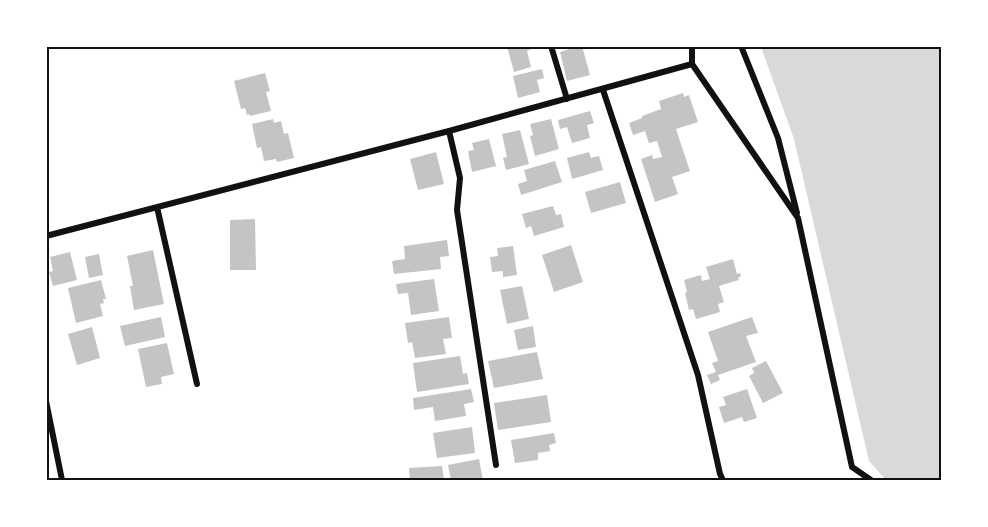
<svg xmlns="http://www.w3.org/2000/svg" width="988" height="527" font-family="Overpass,sans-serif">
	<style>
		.water { fill: #d9d9d9 }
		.building { fill: #c4c4c4 }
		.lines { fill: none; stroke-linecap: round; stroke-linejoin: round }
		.minor { stroke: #111; stroke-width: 6 }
		.neatline { fill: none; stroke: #111; stroke-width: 2 }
	</style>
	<rect width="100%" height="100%" fill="#fff"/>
	<path class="water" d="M761,47h180v433h-55l-17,-19 -75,-322z"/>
	<path class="building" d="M507,46h23l1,3 -4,2 4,16 -17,5z
		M572,46h10l8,29 -23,6 -7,-29 13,-4z
		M542,69l2,9 -7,2 3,12 -22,6 -5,-22z
		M265,73l5,18 -4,1 5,19 -21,5v-2l-3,1 -2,-7 -4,1 -7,-28z
		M683,93l1,4 5,-2 9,27 -22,7 14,42 -18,6 6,17 -23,8 -14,-43 11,-4 1,4 9,-2 -5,-16 -8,2 -4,-12 -12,4 -4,-12 13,-5v-2l19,-7 -2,-8z
		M590,111l4,12 -7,2 3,13 -18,5 -5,-16 -7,2 -2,-9z
		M273,119l1,4 7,-2 3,13 4,-1 6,25 -17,4 -1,-3 -12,2 -3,-14 -4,1 -5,-24z
		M551,119l8,30 -24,7 -5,-20 3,-1 -3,-11z
		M520,130l9,34 -23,6 -3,-12 4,-1 -5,-23z
		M489,139l7,27 -24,6 -4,-21 6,-1 -2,-7z
		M436,152l8,32 -26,6 -8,-31z
		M589,152l2,6 8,-2 4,14 -31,9 -5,-21z
		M555,161l7,21 -41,13 -3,-11 9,-3 -3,-11z
		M620,182l6,21 -35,10 -6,-21z
		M553,206l3,9 5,-1 3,13 -30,9 -3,-10 -5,2 -4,-14z
		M255,219l1,51h-26v-50z
		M447,240l2,16 -9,1 1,12 -47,5 -2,-13 13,-2 -1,-13z
		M571,245l12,37 -29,10 -12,-37z
		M513,246l4,29 -14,2v-6l-11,1 -2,-15 8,-1 -1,-8z
		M153,250l11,54 -30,6 -4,-24h3l-6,-30z
		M70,252l7,28 -24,6 -4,-14 4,-1 -3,-14z
		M99,254l4,21 -14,3 -4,-21z
		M733,259l4,15 3,-1 1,3 -3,2 1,2 -20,6 5,16 -6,2 2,8 -24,7 -3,-10 -4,1 -4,-17 2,-1 -3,-12 17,-5 1,6 8,-2 -4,-12z
		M434,279l5,32 -28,4 -3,-22 -10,1 -2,-10z
		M101,280l5,19h-3l1,4 -4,1 3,12 -27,7 -8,-35z
		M522,286l7,33 -22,5 -7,-34z
		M161,317l4,20 -40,9 -5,-20z
		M449,317l3,21 -9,1 3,15 -31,4 -3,-16 -4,1 -3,-20z
		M752,317l6,16 -12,3 10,26 -38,13 2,5 -9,4 -4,-9 9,-3 -4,-9 6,-2 -10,-29z
		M533,326l3,21 -18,3 -4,-20z
		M92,327l8,31 -23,7 -9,-31z
		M167,343l7,31 -13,3 1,7 -16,3 -8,-38z
		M537,352l6,27 -49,9 -6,-27z
		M460,356l3,18 4,-1 2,11 -52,8 -4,-29z
		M766,361l17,32 -20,10 -14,-27 5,-3 -2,-5z
		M471,389l3,13 -10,2 2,12 -31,5 -2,-14 -19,3 -1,-12z
		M747,389l10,29 -13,4 -2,-5 -18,6 -5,-16 7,-2 -3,-8z
		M547,395l4,27 -53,8 -4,-27z
		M472,427l3,26 -38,5 -4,-25z
		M554,433l2,10 -7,2 1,6 -12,2v7l-23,3 -4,-23z
		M479,459l4,21h-32l-3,-15z
		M442,466l2,14h-34l-1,-12z"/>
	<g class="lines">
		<path class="minor" d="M551,46l16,53
			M692,46v18l106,154 54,249 19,13
			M741,46l37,92 19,75
			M603,90l95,285 22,99 3,6
			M449,131l11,47 -3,32 39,255
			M157,207l40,177
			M46,236l403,-105 243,-67
			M46,401l16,79"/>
	</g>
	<rect width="988" height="527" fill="none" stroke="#ffffff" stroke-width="96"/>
	<rect x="48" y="48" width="892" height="431" class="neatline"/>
</svg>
